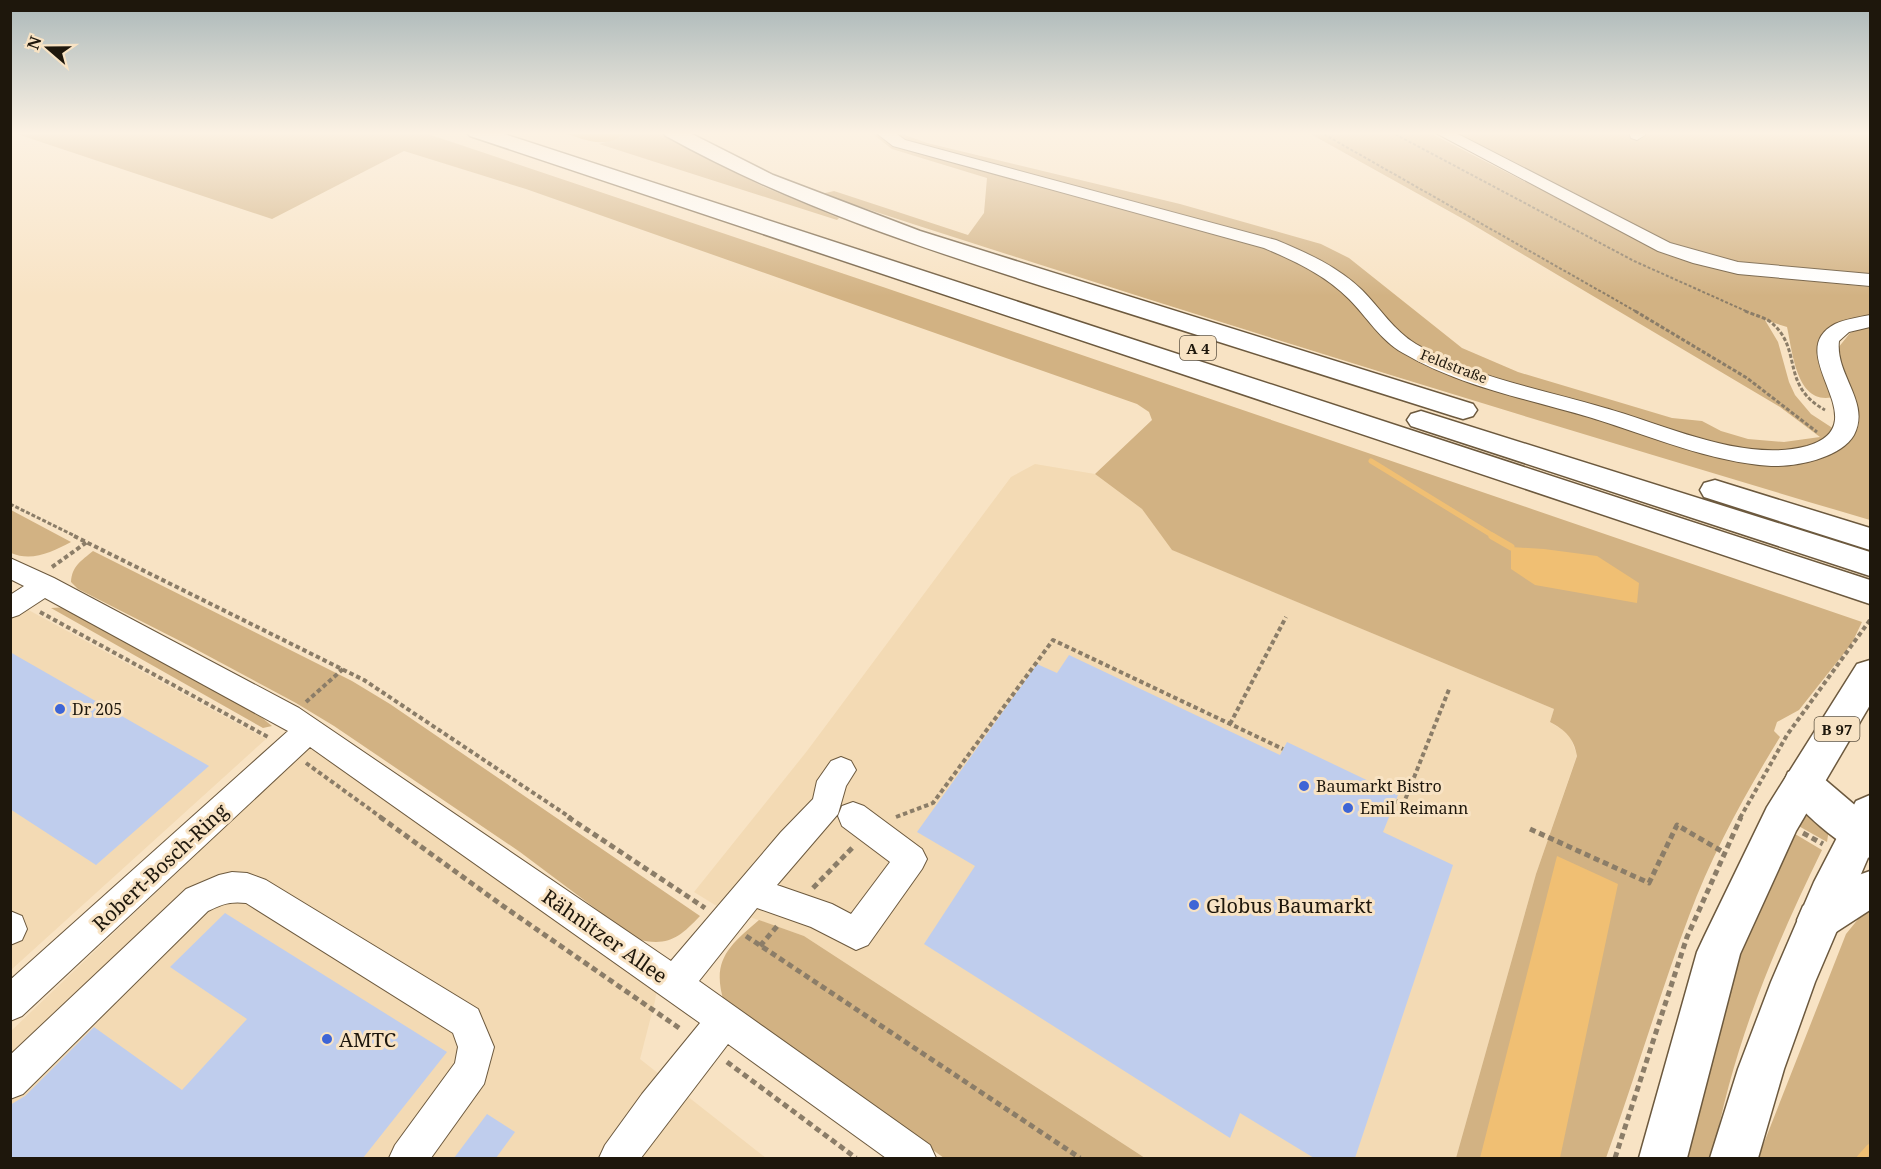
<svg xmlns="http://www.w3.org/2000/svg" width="1881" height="1169" font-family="'Noto Serif',serif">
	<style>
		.built { fill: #f3dab4 }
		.green { fill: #d2b283 }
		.forest { fill: #d4a458 }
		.water { fill: #f0bf73 }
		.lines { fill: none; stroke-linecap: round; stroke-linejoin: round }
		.stream-far2 { stroke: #f0bf73; stroke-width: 5 }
		.stream-far1 { stroke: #f0bf73; stroke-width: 7 }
		.stream { stroke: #f0bf73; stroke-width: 8 }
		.building { fill: #bfcded }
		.minor-casing { stroke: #6c593e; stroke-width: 2 }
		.major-casing { stroke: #6c593e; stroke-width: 3 }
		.highway-casing { stroke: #6c593e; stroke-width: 3 }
		.path-far3 { stroke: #8b7d68; stroke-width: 2; stroke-dasharray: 3 2; stroke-linecap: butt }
		.path-far2 { stroke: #8b7d68; stroke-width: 3; stroke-dasharray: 4 2; stroke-linecap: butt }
		.path-far1 { stroke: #8b7d68; stroke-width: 4; stroke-dasharray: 4.5 3; stroke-linecap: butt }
		.path { stroke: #8b7d68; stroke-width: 5; stroke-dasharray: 6 4; stroke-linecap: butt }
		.minor { fill: #fff; fill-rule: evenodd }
		.major { fill: #fff; fill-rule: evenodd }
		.highway { fill: #fff; fill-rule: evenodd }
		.poi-dot { fill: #3e65d6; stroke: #f8e3c4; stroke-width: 2 }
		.labels { text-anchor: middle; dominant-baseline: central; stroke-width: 6; stroke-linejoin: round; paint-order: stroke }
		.far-street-label { font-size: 14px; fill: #1e170c; stroke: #f8e3c4 }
		.shield { fill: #f8e3c4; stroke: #5f5443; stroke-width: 1.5 }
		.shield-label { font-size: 15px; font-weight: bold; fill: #1e170c }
		.poi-label { font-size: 16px; fill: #1e170c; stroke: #f8e3c4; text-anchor: start }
		.near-street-label { font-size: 20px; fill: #1e170c; stroke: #f8e3c4 }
		.near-poi-label { font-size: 20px; fill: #1e170c; stroke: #f8e3c4; text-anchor: start }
	</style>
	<rect width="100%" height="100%" fill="#f8e3c4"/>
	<path class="built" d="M1035,464l60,10 47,35 31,41 381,159 -4,13 19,12 8,21 -41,119 -80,284h-311l-341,-222 -89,-31 -21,-13 113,-141 204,-274z
		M10,600l256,139 -255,231h-1z
		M313,743l344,245 -2,13 -15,58 126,99h-755v-127z"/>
	<path class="green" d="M11,132h411l461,155 979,335 -10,21 -53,67 -22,12 -3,9 6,6c-35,57 -68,117 -91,179 -30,80 -54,162 -83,242h-150l80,-284 41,-118c-3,-18 -12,-26 -27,-34l4,-13 -382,-159 -30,-41 -47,-35 57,-54 -3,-8 -12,-8 -611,-215 -122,-38 -132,68z
		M627,132h31l104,54 77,32 -2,2 -238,-76 22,-7z
		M870,132h27l30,11 253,61 141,40 28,14 113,90 56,24 154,46 30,3 19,10 27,8 36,3 36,-5 -40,-30 -315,-187 -158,-88h121l217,111 110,31 1,2 114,11v29l-12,2 -27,11 6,67c-40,13 -44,-42 -50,-69l-22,-7 13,22 11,40 6,13 16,19 23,15c-24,27 -65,24 -99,18l-310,-82 313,93 103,-11c38,-27 6,-49 -3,-80 -1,-6 0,-13 0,-19l12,-15 20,-7v194c-351,-104 -700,-212 -1049,-326l13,-3 134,44 16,-22 3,-35 -95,-29z
		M1445,132h425v145l-113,-10 -33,-7 -65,-20z
		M10,510h1l60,32c-19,10 -39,20 -60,11z
		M93,551l259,130 38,23 310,212c-21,22 -32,31 -64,23l-116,-87 -186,-126 -38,-23 -110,-59 -108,-55 -7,-7c1,-16 10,-21 22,-31z
		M68,607l187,105 17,14 -9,2 -212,-120z
		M1805,815l8,1 16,13 -2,13 -32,-18z
		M1790,831l32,19c-48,98 -91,200 -109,308h-27l17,-81 23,-90z
		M1870,909v249h-112l88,-224 17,-21z
		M759,920l45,16 341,222h-201l-220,-156c-13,-42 5,-56 35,-82z"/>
	<path class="forest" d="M561,132h66c-22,19 -43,7 -66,0z"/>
	<path class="water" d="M1511,547l33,2 53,7 42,27 -2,20 -102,-18 -24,-16z
		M1557,856l61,28 -58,274h-80z"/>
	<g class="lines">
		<path class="stream-far2" d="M1371,461l124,76"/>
		<path class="stream-far1" d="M1492,536l19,11"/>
		<path class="stream" d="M1861,1158l9,-10"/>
	</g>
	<path class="building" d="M10,652l199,114 -113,99 -86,-56z
		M1069,655l211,100 7,-13 111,53 -15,37 70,33 -98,293h-41l-74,-45 -10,25 -306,-194 51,-78 -58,-34 120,-168 20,9z
		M225,913l222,139 -84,106h-353v-53l15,-9 69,-69 88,63 65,-71 -77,-52z
		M487,1114l28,18 -19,26h-42z"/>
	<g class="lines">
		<g class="minor-casing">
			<path id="minor" d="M875,132h19l11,8 371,100c31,13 61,26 86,50 18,18 32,41 54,54 57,34 126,45 189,64 61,17 139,55 202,38 74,-22 -28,-93 28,-122 10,-5 25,-7 35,-9v12l-21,5 -10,9c-4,34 32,61 15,94 -13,23 -58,32 -83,31 -61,-4 -121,-30 -179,-48 -64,-19 -131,-31 -189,-65 -23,-13 -36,-36 -54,-54 -24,-24 -54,-38 -85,-51l-371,-102z
				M1434,132h20l216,111 68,19 132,12v12l-132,-12 -45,-11 -35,-12z
				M1629,132h16v3l-8,5 -6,-2z
				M10,558l44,20 245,130 372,253 110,-129 32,-33 4,-18 14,-20 10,-4 10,4 5,9 -10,16 -8,28 -61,71 55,19 19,10 39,-52 -48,-36 -4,-10 4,-10 11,-4 11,4 58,43 5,10 -5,10 -54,76 -12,5 -45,-23 -54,-19 -58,73 231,164 6,13h-50l-158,-114 -87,114h-42l6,-13 37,-51 58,-71 -390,-276 -288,269 -12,5v-41l278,-249 -243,-133 -26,17 -9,3v-23l14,-9 -14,-7z
				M232,872l15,1 19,7 212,129 16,38 -10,37 -53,74h-42l6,-13 60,-82 3,-16 -5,-14 -207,-130c-15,-2 -24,1 -38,8l-185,183 -13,5v-44l176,-166 33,-14z
				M10,911l12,5 5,13 -5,11 -12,5z"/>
		</g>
		<g class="major-casing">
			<path id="major" d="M1870,660v45l-74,126 -56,123 -53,204h-48l58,-206 7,-15 63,-130 90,-143z
				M1870,795v58l-55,129 -31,87 -26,89h-48l28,-89 33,-87 43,-100 42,-81z"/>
		</g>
		<g class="highway-casing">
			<path id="highway" d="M467,132h31l1372,448v24l-1400,-468z
				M663,132h25l85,43 147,56 553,173 4,6 -4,6 -10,3 -10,-3c-124,-39 -248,-79 -373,-118 -142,-45 -283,-89 -414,-162z
				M1421,411l449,141v24l-459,-150 -4,-6 4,-6z
				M1715,480l155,48v22l-166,-53 -4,-7 4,-7z
				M1802,767l14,5 54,46v40c-24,-7 -77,-51 -87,-74l5,-12z
				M1870,871v39l-37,24 -15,6 -15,-6 -6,-14 6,-14 36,-24z"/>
		</g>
		<path class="path-far3" d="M1320,132l317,180
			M1391,132l243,129 114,51"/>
		<path class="path-far2" d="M1635,311l112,67 70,54
			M1745,311c9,4 23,7 29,14 28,26 7,61 51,85
			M10,504l67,33"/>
		<path class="path-far1" d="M74,536l290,144 207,138
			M52,567l35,-25
			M40,612l228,125
			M306,702l37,-33
			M1230,724l56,-107
			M306,763l76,55
			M1396,801l7,4 47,-118
			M896,817l37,-14 120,-163 230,109
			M1740,818l47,-83 83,-115"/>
		<path class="path" d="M380,817l123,89 179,124
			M568,817l137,91
			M1530,829l119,54 28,-58 46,27
			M1803,833l20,11
			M813,888l41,-42
			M746,936l334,222
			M760,946l19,-22
			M727,1062l129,96
			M1615,1158l72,-221 54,-120"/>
		<use href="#minor" class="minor"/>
		<use href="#major" class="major"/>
		<use href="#highway" class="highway"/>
	</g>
	<linearGradient id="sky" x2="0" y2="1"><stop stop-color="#abb8b9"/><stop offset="0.45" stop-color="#fcf2e4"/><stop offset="1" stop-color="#fcf2e4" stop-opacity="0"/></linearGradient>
	<rect width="1881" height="296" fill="url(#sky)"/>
	<g class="poi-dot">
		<circle cx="60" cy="709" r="6"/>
		<circle cx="1304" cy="786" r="6"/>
		<circle cx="1348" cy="808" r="6"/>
		<circle cx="1194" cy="905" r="6"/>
		<circle cx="327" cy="1039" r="6"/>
	</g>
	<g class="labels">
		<g class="far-street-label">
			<text transform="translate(1454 366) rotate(21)">Feldstraße</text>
		</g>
		<g class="shield">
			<rect x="1180" y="336" width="36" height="24" rx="4.5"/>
			<rect x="1814.5" y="717" width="45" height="24" rx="4.5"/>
		</g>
		<g class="shield-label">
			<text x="1198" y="348">A 4</text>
			<text x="1837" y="729">B 97</text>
		</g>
		<g class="poi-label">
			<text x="72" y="709">Dr 205</text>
			<text x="1316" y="786">Baumarkt Bistro</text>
			<text x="1360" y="808">Emil Reimann</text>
		</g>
		<g class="near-street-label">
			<text transform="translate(160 867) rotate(-43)">Robert-Bosch-Ring</text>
			<text transform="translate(605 936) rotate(35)">Rähnitzer Allee</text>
		</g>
		<g class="near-poi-label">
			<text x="1206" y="905">Globus Baumarkt</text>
			<text x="339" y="1039">AMTC</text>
		</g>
	</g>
	<rect width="1881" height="1169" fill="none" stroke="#1e170c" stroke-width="24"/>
	<g transform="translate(48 48) rotate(290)" stroke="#f8e3c4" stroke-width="4.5" paint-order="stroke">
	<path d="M0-4.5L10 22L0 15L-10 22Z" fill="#1e170c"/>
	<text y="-9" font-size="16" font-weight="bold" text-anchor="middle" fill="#1e170c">N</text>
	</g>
</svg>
